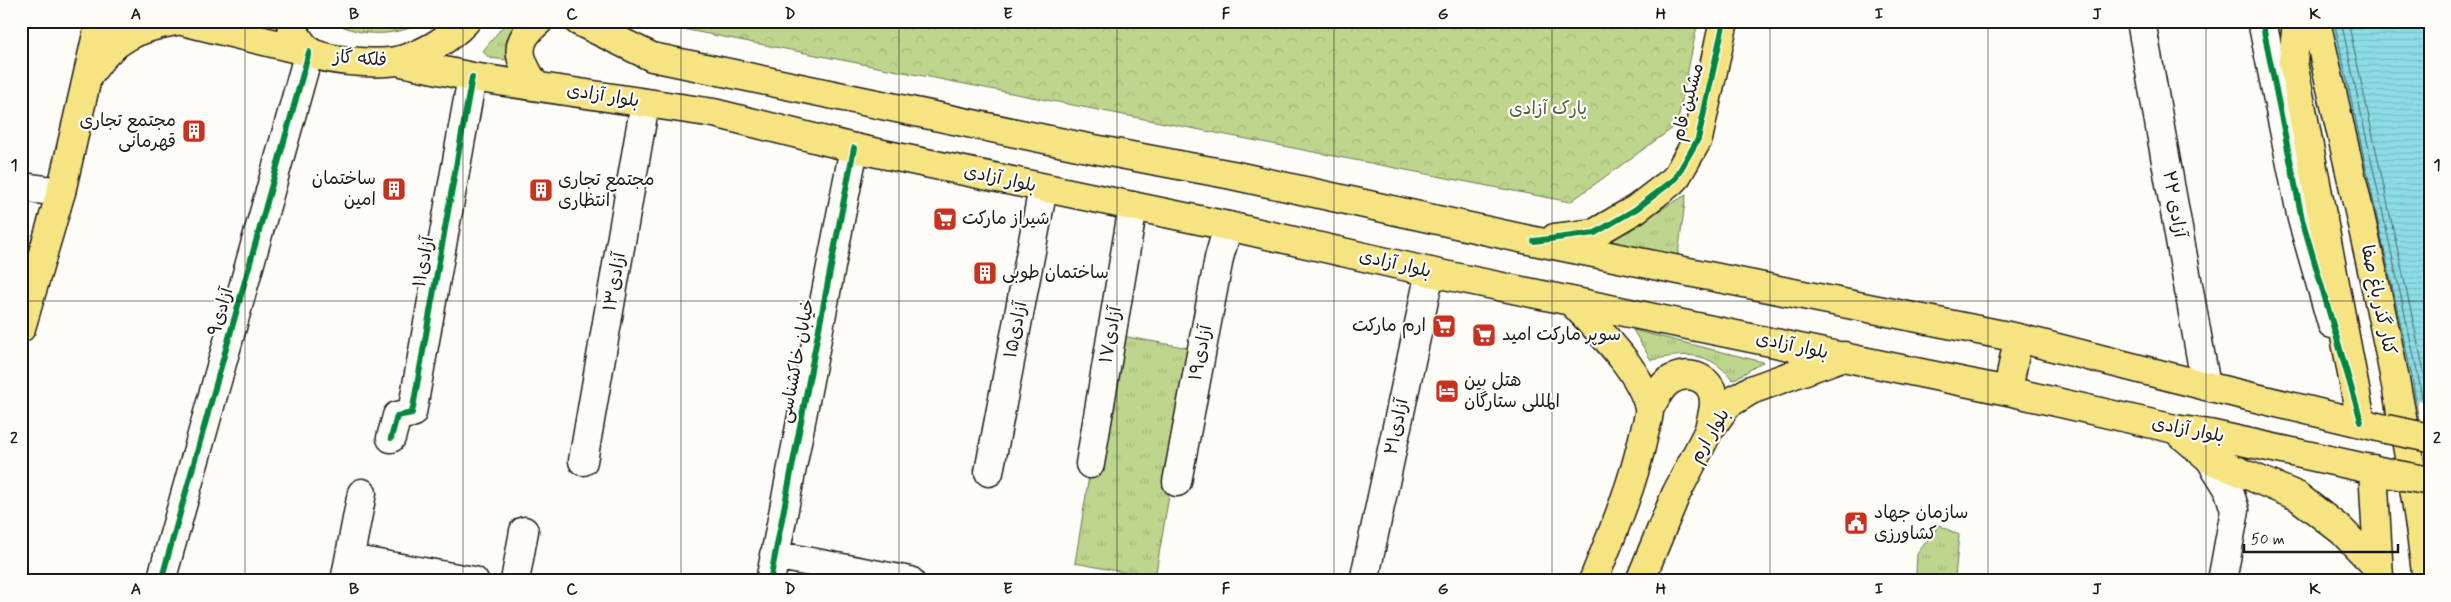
<svg xmlns="http://www.w3.org/2000/svg" width="2451" height="602" font-family="Mynerve,'Playpen Sans Arabic',sans-serif">
	<style>
		.grass { fill: url(#grass-tufts); stroke: #6c7854 }
		.park { fill: url(#park-crowns); stroke: #6c7854 }
		.water { fill: url(#water-rules); stroke: #5f9095 }
		.pier { fill: #fdfcf7 }
		.lines { fill: none; stroke-linecap: round; stroke-linejoin: round }
		.shore { stroke: #49696d; stroke-width: 1 }
		.minor-casing { stroke: #1c1c1c; stroke-width: 31 }
		.major-casing { stroke: #1c1c1c; stroke-width: 31 }
		.minor { stroke: #fdfcf7; stroke-width: 28 }
		.major { stroke: #f6e381; stroke-width: 28 }
		.major-bridge-casing { stroke: #1c1c1c; stroke-width: 31; stroke-linecap: butt }
		.major-bridge { stroke: #f6e381; stroke-width: 28 }
		.cycleway-casing { stroke: #fdfcf7; stroke-width: 9 }
		.cycleway { stroke: #00873e; stroke-width: 6 }
		.grid { fill: none; stroke: #1c1c1c; stroke-width: 1; stroke-opacity: 0.55 }
		.labels { text-anchor: middle; dominant-baseline: central; stroke-width: 4.5; stroke-linejoin: round; paint-order: stroke }
		.street-label { font-size: 18px; fill: #1c1c1c; stroke: #fdfcf7 }
		.park-label { font-size: 18px; fill: #545d43; stroke: #fdfcf7 }
		.poi-label { font-size: 18px; fill: #1c1c1c; stroke: #fdfcf7; text-anchor: start }
		.neatline { fill: none; stroke: #1c1c1c; stroke-width: 2 }
		.grid-label { font-size: 16px; text-anchor: middle; font-weight: bold; fill: #1c1c1c }
	</style>
	<defs>
		<pattern id="grass-tufts" width="24" height="20" patternUnits="userSpaceOnUse" patternTransform="scale(1.25)"><rect width="24" height="20" fill="#bdd58c"/><path d="M3 7l-1-3M5 7V3M7 7l1-3M15 17l-1-3M17 17v-4M19 17l1-3" fill="none" stroke="#a2b678"/></pattern>
		<pattern id="park-crowns" width="20" height="18" patternUnits="userSpaceOnUse" patternTransform="scale(1.25)"><rect width="20" height="18" fill="#bdd58c"/><path d="M2 6a3 3 0 1 1 6 0M12 15a3 3 0 1 1 6 0" fill="none" stroke="#a2b678"/></pattern>
		<pattern id="water-rules" width="6" height="5" patternUnits="userSpaceOnUse" patternTransform="scale(1.25)"><rect width="6" height="5" fill="#8cdde6"/><path d="M0 2.5h6" fill="none" stroke="#78bdc5"/></pattern>
	</defs>
	<rect width="100%" height="100%" fill="#fdfcf7"/>
	<filter id="ink" filterUnits="userSpaceOnUse"><feTurbulence type="fractalNoise" baseFrequency=".02" numOctaves="2"/><feDisplacementMap in="SourceGraphic" scale="10" xChannelSelector="R" yChannelSelector="G"/><feConvolveMatrix kernelMatrix="1 2 1 2 8 2 1 2 1" color-interpolation-filters="sRGB"/></filter>
	<g filter="url(#ink)">
		<path class="grass" d="M330,21h100c-38,15 -63,18 -100,0z
			M507,21h14c-12,11 -13,24 -13,39l-19,-2 -6,-7z
			M1686,195l-9,67 -85,-13z
			M1633,330l130,32 -30,18c-25,-30 -46,-27 -82,-20z
			M1122,336l67,12 -18,136 -16,94 -80,-15 15,-93z
			M1939,525l20,10 -4,43c-15,5 -26,4 -39,-5l1,-19z"/>
		<path class="park" d="M653,21h1045l-21,104 -107,77 -908,-177z"/>
		<path class="water" d="M2329,21h101v491z"/>
		<path class="pier" d="M2408,398l22,5v112z"/>
		<g class="lines">
			<path class="shore" d="M2334,21l78,356 7,44
				M2341,21l77,354 8,47
				M2348,21l82,378"/>
			<g class="minor-casing">
				<path id="minor" d="M2141,21l65,365
					M2262,21l40,198 30,105
					M21,187l40,5
					M391,438l6,-22 15,-3 60,-336
					M2210,459l18,29 7,22 -13,71
					M583,461l62,-358
					M1090,464l43,-258
					M989,472l54,-284
					M1177,482l42,-224 9,-32
					M774,555l136,26
					M350,559l124,22
					M161,581l148,-529
					M345,581l17,-88
					M515,581l9,-50
					M770,581l84,-433
					M1364,581l66,-309"/>
			</g>
			<g class="major-casing">
				<path id="major" d="M182,21l127,31
					M290,21c3,10 10,22 18,29 13,12 70,14 88,11 25,-5 52,-21 70,-40
					M578,21l74,36 431,90 149,28 302,66 484,97 188,48 180,43
					M2297,21l-4,41 68,359
					M2316,21c41,186 89,371 111,560
					M397,61l75,16 242,36 140,35 374,78 202,46 578,119 167,38 34,5 184,40
					M91,72c22,-33 46,-44 85,-51
					M535,85c-17,-27 -23,-42 4,-64
					M1555,238l40,-5 41,-24 39,-30 23,-40 26,-118
					M1571,301c25,27 70,69 78,107 1,7 -3,18 -5,26 -11,51 -31,98 -51,147
					M21,328l40,-136 39,-171
					M2008,391l10,-53
					M1649,409c6,-10 11,-22 20,-28 19,-13 45,-3 45,21 0,9 -3,18 -5,27
					M2175,429l35,30 87,37 45,35 36,37
					M2373,469l6,108
					M1640,581l36,-87 33,-64 19,-26 23,-14 93,-34"/>
			</g>
			<use href="#minor" class="minor"/>
			<use href="#major" class="major"/>
			<g class="major-bridge-casing">
				<path id="major-bridge" d="M2386,429l44,9
					M2393,474l37,7"/>
			</g>
			<use href="#major-bridge" class="major-bridge"/>
			<g class="cycleway-casing">
				<path id="cycleway" d="M2262,21l40,198 59,202
					M1534,241l61,-8 41,-24 39,-30 23,-40 26,-118
					M391,438l6,-22 15,-3 60,-336
					M161,581l148,-529
					M770,581l84,-433"/>
			</g>
			<use href="#cycleway" class="cycleway"/>
		</g>
	</g>
	<path class="grid" d="M245,21v560M463,21v560M681,21v560M899,21v560M1117,21v560M1334,21v560M1552,21v560M1770,21v560M1988,21v560M2206,21v560M21,301h2409"/>
	<defs>
		<g id="building-square" transform="scale(1.25)"><rect x="-9" y="-9" width="18" height="18" rx="4" fill="#c8321e" stroke="#fdfcf7"/><path d="M-4-6H4V6H1V3H-1V6H-4ZM-2.5-4.3h1.7v1.8h-1.7ZM.8-4.3h1.7v1.8H.8ZM-2.5-1h1.7V.8h-1.7ZM.8-1h1.7V.8H.8Z" fill="#fff"/></g>
		<g id="supermarket-square" transform="scale(1.25)"><rect x="-9" y="-9" width="18" height="18" rx="4" fill="#c8321e" stroke="#fdfcf7"/><path d="M-6-5.5h2.5l.6 2H6L4.5 2H-2.5L-4.4-4H-6ZM-1.5 3.2a1.3 1.3 0 1 0 .1 0ZM3 3.2a1.3 1.3 0 1 0 .1 0Z" fill="#fff"/></g>
		<g id="hotel-square" transform="scale(1.25)"><rect x="-9" y="-9" width="18" height="18" rx="4" fill="#c8321e" stroke="#fdfcf7"/><path d="M-6-4.5h1.5V1H6V5H4.5V3h-9V5H-6ZM-4 0a1.8 1.8 0 1 1 3.6 0ZM.5 0V-2.5h3Q6-2.5 6 0Z" fill="#fff"/></g>
		<g id="civic-square" transform="scale(1.25)"><rect x="-9" y="-9" width="18" height="18" rx="4" fill="#c8321e" stroke="#fdfcf7"/><path d="M-.6-6.5H3V-4.5H.6V-3L4-1V1h2V6H-6V1h2V-1L-.6-3ZM-1.2 2.5V6h2.4V2.5Z" fill="#fff"/></g>
	</defs>
	<g fill-rule="evenodd">
		<use href="#building-square" x="194" y="131"/>
		<use href="#building-square" x="394" y="189"/>
		<use href="#building-square" x="541" y="190"/>
		<use href="#supermarket-square" x="945" y="219"/>
		<use href="#building-square" x="985" y="273"/>
		<use href="#supermarket-square" x="1444" y="326"/>
		<use href="#supermarket-square" x="1484" y="335"/>
		<use href="#hotel-square" x="1447" y="391"/>
		<use href="#civic-square" x="1856" y="523"/>
	</g>
	<g class="labels">
		<g class="street-label">
			<text transform="translate(360 59) rotate(4)">فلکه گاز</text>
			<text transform="translate(603 96) rotate(9)">بلوار آزادی</text>
			<text transform="translate(1688 102) rotate(-75)">مشکین فام</text>
			<text transform="translate(1000 179) rotate(12)">بلوار آزادی</text>
			<text transform="translate(2174 204) rotate(80)">آزادی ۲۲</text>
			<text transform="translate(424 262) rotate(-80)">آزادی۱۱</text>
			<text transform="translate(1395 264) rotate(13)">بلوار آزادی</text>
			<text transform="translate(615 282) rotate(-80)">آزادی۱۳</text>
			<text transform="translate(2378 300) rotate(78)">کنار گذر باغ صفا</text>
			<text transform="translate(221 312) rotate(-74)">آزادی۹</text>
			<text transform="translate(1016 330) rotate(-79)">آزادی۱۵</text>
			<text transform="translate(1111 335) rotate(-80)">آزادی۱۷</text>
			<text transform="translate(1792 346) rotate(12)">بلوار آزادی</text>
			<text transform="translate(1201 353) rotate(-79)">آزادی۱۹</text>
			<text transform="translate(797 361) rotate(-79)">خیابان خاکشناسی</text>
			<text transform="translate(1397 427) rotate(-78)">آزادی۲۱</text>
			<text transform="translate(2188 430) rotate(11)">بلوار آزادی</text>
			<text transform="translate(1710 436) rotate(-59)">بلوار ارم</text>
		</g>
		<g class="park-label">
			<text x="1548" y="109">پارک آزادی</text>
		</g>
		<g class="poi-label">
			<text x="176" y="121" text-anchor="end">مجتمع تجاری<tspan x="176" dy="21">قهرمانی</tspan></text>
			<text x="376" y="179" text-anchor="end">ساختمان<tspan x="376" dy="21">امین</tspan></text>
			<text x="558" y="180">مجتمع تجاری<tspan x="558" dy="21">انتظاری</tspan></text>
			<text x="962" y="219">شیراز مارکت</text>
			<text x="1002" y="273">ساختمان طوبی</text>
			<text x="1426" y="326" text-anchor="end">ارم مارکت</text>
			<text x="1502" y="335">سوپر مارکت امید</text>
			<text x="1464" y="381">هتل بین<tspan x="1464" dy="21">المللی ستارگان</tspan></text>
			<text x="1874" y="513">سازمان جهاد<tspan x="1874" dy="21">کشاورزی</tspan></text>
		</g>
	</g>
	<rect width="2451" height="602" fill="none" stroke="#fdfcf7" stroke-width="55"/>
	<path d="M2244 544v8h154v-8" fill="none" stroke="#1c1c1c" stroke-width="2.5"/>
	<text x="2251" y="544" font-size="15" fill="#1c1c1c" stroke="#fdfcf7" stroke-width="4" paint-order="stroke">50 m</text>
	<rect x="28" y="28" width="2396" height="546" class="neatline"/>
	<g class="grid-label">
		<text x="136" y="19">A</text>
		<text x="354" y="19">B</text>
		<text x="572" y="19">C</text>
		<text x="790" y="19">D</text>
		<text x="1008" y="19">E</text>
		<text x="1226" y="19">F</text>
		<text x="1443" y="19">G</text>
		<text x="1661" y="19">H</text>
		<text x="1879" y="19">I</text>
		<text x="2097" y="19">J</text>
		<text x="2315" y="19">K</text>
		<text x="14" y="170">1</text>
		<text x="2437" y="170">1</text>
		<text x="14" y="443">2</text>
		<text x="2437" y="443">2</text>
		<text x="136" y="594">A</text>
		<text x="354" y="594">B</text>
		<text x="572" y="594">C</text>
		<text x="790" y="594">D</text>
		<text x="1008" y="594">E</text>
		<text x="1226" y="594">F</text>
		<text x="1443" y="594">G</text>
		<text x="1661" y="594">H</text>
		<text x="1879" y="594">I</text>
		<text x="2097" y="594">J</text>
		<text x="2315" y="594">K</text>
	</g>
</svg>
